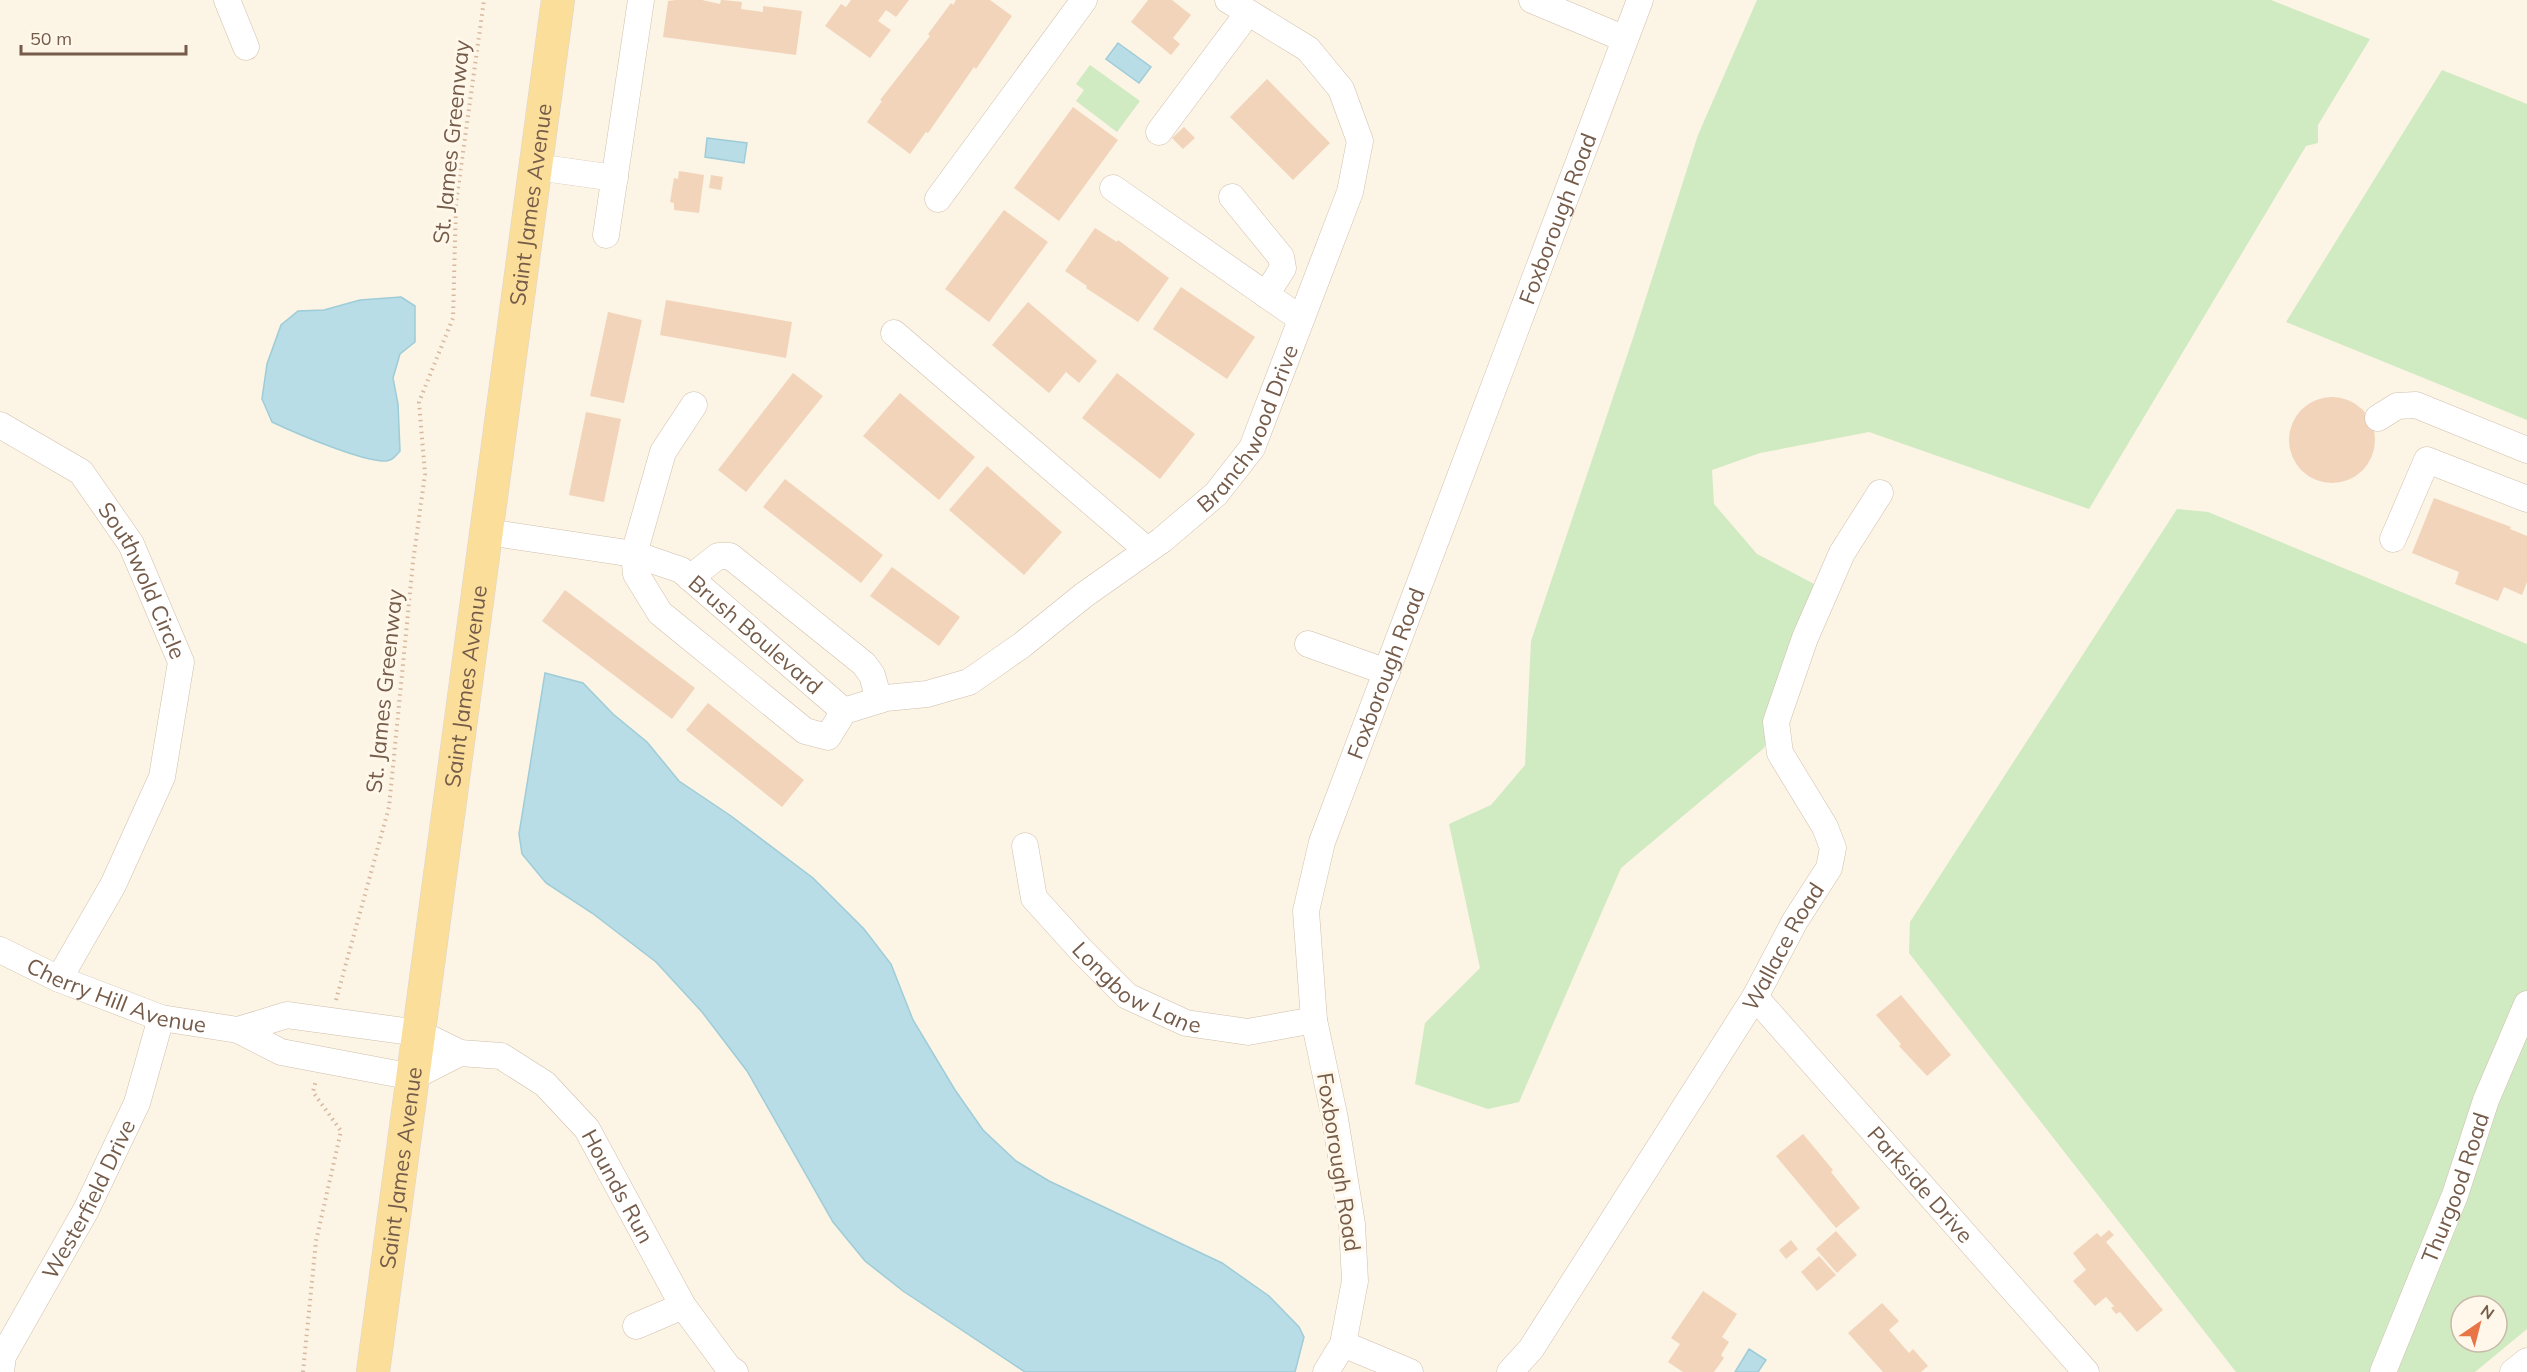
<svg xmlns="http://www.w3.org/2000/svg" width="2527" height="1372" font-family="Mulish,sans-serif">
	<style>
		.green { fill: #d0eac2; fill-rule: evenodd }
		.water { fill: #b8dde6; stroke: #9eccd8; stroke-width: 1.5 }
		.building { fill: #f2d4bb }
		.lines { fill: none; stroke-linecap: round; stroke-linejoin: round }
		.minor-casing { stroke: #d0bfad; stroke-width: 27 }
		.major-casing { stroke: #dbd4d0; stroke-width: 34 }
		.path { stroke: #d7b89e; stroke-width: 4; stroke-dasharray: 1.5 4.5; stroke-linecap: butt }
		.minor { stroke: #fff; stroke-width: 26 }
		.major { stroke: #fcde9b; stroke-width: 33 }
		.labels { text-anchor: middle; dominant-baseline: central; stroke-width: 6; stroke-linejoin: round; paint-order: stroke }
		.street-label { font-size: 22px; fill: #755b49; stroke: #fff8ea }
	</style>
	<rect width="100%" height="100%" fill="#fcf4e4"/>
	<path class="green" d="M1757,0h514l99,39 -52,86v18l-12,3 -217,363 -220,-77 -109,21 -48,17 2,34 43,50 59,31 -52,163 -143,120 -102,234 -31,7 -73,-25 10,-61 55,-55 -31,-144 42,-19 34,-40 6,-124 102,-303 65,-203z
		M1090,65l50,36 -23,31 -41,-31 8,-11 -8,-6z
		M2442,70l85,34v316l-241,-98z
		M2177,509l31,3 319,132v685l-52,43h-239l-327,-419 1,-31zM2461,1306h36v36h-36z"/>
	<path class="water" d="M1118,43l33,24 -12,16 -33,-24z
		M707,138l40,5 -3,20 -39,-6z
		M401,297l14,9v36l-15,12 -7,24 5,26 2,47c-2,2 -6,8 -10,9 -17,7 -99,-29 -118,-38l-10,-23 5,-35 14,-39 17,-14 26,-1 36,-10z
		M545,673l38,10 30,31 34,28 32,39 52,35 82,62 51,51 27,35 22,56 42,70 28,40 33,31 33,20 173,82 47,33 30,31 5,10 -9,35h-270l-122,-81 -38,-30 -32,-39 -86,-151 -45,-59 -46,-50 -64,-49 -46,-30 -24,-29 -3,-20z
		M1749,1349l17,11 -8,12h-23z"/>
	<path class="building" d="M676,0h26l18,4 1,-4h2l19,2 -1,7 22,3v-6l39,5 -6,44 -133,-18 5,-36z
		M851,0h58l-13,17 -10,-7 -8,11 13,9 -21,28 -45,-32 16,-22 5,3z
		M956,0h34l22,16 -36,53 -2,-2 -46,66 -2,-1 -16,22 -43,-32 15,-21 -2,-1 50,-64 -2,-2 23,-31 2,2z
		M1148,0h24l19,15 -18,23 7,6 -9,11 -40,-33z
		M1267,79l63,64 -37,37 -63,-63z
		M1073,107l45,33 -59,81 -45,-33z
		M1184,127l11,11 -12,11 -11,-11z
		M679,171l25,4 -5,38 -25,-3v-7l-4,-1 4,-24 4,1z
		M711,175l12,2 -2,13 -12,-2z
		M1004,210l44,32 -59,80 -44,-33z
		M1095,228l22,14 1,-2 51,38 -31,44 -52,-34 1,-2 -22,-15z
		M1181,287l74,50 -28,42 -74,-50z
		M666,300l126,22 -6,36 -126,-23z
		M1028,302l69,59 -18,22 -13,-11 -17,21 -57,-48z
		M608,312l34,8 -18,83 -34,-7z
		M793,373l30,23 -77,96 -28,-22z
		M1117,373l78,61 -35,45 -78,-61z
		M900,393l75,64 -36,43 -76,-64z
		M2289 440a43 43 0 1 1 86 0a43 43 0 1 1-86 0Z
		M586,412l35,7 -17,83 -35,-7z
		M987,466l75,66 -38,43 -75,-65z
		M785,479l98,76 -22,28 -98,-76z
		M2434,498l77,29 -1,2 17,7v46l-5,13 -18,-8 -6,14 -43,-17 4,-12 -47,-19z
		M892,567l68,50 -21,29 -69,-50z
		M565,590l130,98 -23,31 -130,-98z
		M708,703l96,77 -22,27 -96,-77z
		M1901,995l50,60 -24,21 -28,-30 2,-2 -25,-29z
		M1803,1134l30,36 -2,2 29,36 -24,20 -60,-72z
		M2109,1230l5,5 -8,7 57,68 -26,22 -17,-20 -4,2 -5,-6 3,-2 -8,-9 -11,9 -22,-25 13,-11 -13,-17 24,-20 4,4z
		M1836,1231l21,24 -20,18 -21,-24z
		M1791,1240l7,9 -12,10 -7,-9z
		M1819,1256l17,19 -19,16 -16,-19z
		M1703,1291l34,23 -15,23 7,5 -8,13 3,3 -10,14h-31l-15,-10 12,-18 -9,-6z
		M1882,1303l17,18 -10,9 20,23 4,-4 15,17 -7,6h-38l-35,-39z"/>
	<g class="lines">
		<g class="minor-casing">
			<g id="minor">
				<path d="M227,0l19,47"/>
				<path d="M1532,0l93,39"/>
				<path d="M1159,132l89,-119"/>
				<path d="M536,167l79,11"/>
				<path d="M1113,188l188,131"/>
				<path d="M1232,197l49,60 2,11 -17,27"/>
				<path d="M938,199l146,-199"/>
				<path d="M606,235l35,-235"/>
				<path d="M894,333l253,217"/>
				<path d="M694,405l-31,47 -29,102 2,20 24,39 145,118 23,6 16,-26"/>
				<path d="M2378,418l19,-12 19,-1 111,45"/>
				<path id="s1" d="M0,425l81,47 50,72 50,118 -19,115 -49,108 -54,94"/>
				<path id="s2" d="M487,532l147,22 47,16 163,141"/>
				<path d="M2393,539l34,-79 100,39"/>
				<path d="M690,578l28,-22h12l134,108 8,11 7,25"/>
				<path d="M1308,644l79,28"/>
				<path id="s3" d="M844,711l42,-13 41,-4 42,-12 53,-37 62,-50 78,-55 54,-46 36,-46 98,-256 10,-51 -19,-52 -33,-40 -80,-49"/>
				<path id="s4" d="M1025,846l9,52 47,52 46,46 59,27 62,9 66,-12"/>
				<path id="s5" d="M0,950l59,29 102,39 77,12 43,22 132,25 47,-24"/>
				<path id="s6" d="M1755,997l331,375"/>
				<path id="s7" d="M238,1030l49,-15 132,18 41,20 41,3 44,28 42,45 96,177 45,61 7,5"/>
				<path d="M636,1326l47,-20"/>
				<path d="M1343,1344l67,28"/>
				<path id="s8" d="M1,1372l2,-16 83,-146 51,-107 24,-85"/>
				<path id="s9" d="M1326,1372l17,-28 12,-63 -3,-57 -17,-105 -21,-99 -8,-109 16,-69 318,-842"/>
				<path id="s10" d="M1510,1372l21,-23 224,-352 40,-76 34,-53 4,-20 -8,-21 -45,-74 -4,-31 29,-84 37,-85 38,-60"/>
				<path id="s11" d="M2383,1372l72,-177 31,-95 41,-96"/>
				<path d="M2513,1372l14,-11"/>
			</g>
		</g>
		<g class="major-casing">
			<g id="major">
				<path id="s12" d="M373,1372l185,-1372"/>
			</g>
		</g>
		<path class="path" d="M336,1000l53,-193 24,-245 12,-88 -6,-72 34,-84 3,-115 28,-203
			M303,1372l13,-131 25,-110 -28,-39 3,-12"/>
		<use href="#minor" class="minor"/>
		<use href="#major" class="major"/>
	</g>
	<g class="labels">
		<g class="street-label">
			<text transform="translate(451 142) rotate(-84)">St. James Greenway</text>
			<text stroke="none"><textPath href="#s12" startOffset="1178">Saint James Avenue</textPath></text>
			<text stroke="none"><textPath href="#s9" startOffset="1208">Foxborough Road</textPath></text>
			<text stroke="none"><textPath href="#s3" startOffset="513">Branchwood Drive</textPath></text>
			<text stroke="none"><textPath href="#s1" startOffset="219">Southwold Circle</textPath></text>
			<text stroke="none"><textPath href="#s2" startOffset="297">Brush Boulevard</textPath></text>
			<text stroke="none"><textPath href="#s9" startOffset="722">Foxborough Road</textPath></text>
			<text stroke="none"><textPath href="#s12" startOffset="692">Saint James Avenue</textPath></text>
			<text transform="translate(384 691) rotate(-84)">St. James Greenway</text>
			<text stroke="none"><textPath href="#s10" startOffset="506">Wallace Road</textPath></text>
			<text stroke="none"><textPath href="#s4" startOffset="192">Longbow Lane</textPath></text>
			<text stroke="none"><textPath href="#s5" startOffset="126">Cherry Hill Avenue</textPath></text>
			<text transform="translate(1339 1162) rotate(81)">Foxborough Road</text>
			<text stroke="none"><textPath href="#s12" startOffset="206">Saint James Avenue</textPath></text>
			<text stroke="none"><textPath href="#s6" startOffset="250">Parkside Drive</textPath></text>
			<text stroke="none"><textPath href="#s7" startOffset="450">Hounds Run</textPath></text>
			<text stroke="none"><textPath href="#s11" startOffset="198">Thurgood Road</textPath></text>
			<text stroke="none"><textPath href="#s8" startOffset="195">Westerfield Drive</textPath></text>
		</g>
	</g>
	<g transform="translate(2479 1324) rotate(35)"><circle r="28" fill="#fff8ea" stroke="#c8b9aa" stroke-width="1.5"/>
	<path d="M0-4.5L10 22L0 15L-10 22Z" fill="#e87547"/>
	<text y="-9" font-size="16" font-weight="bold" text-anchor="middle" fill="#755b49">N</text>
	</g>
	<path d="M21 45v9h165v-9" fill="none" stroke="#755b49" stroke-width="3"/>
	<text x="30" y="45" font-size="18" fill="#755b49" stroke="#fff8ea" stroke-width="4.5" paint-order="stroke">50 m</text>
</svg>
